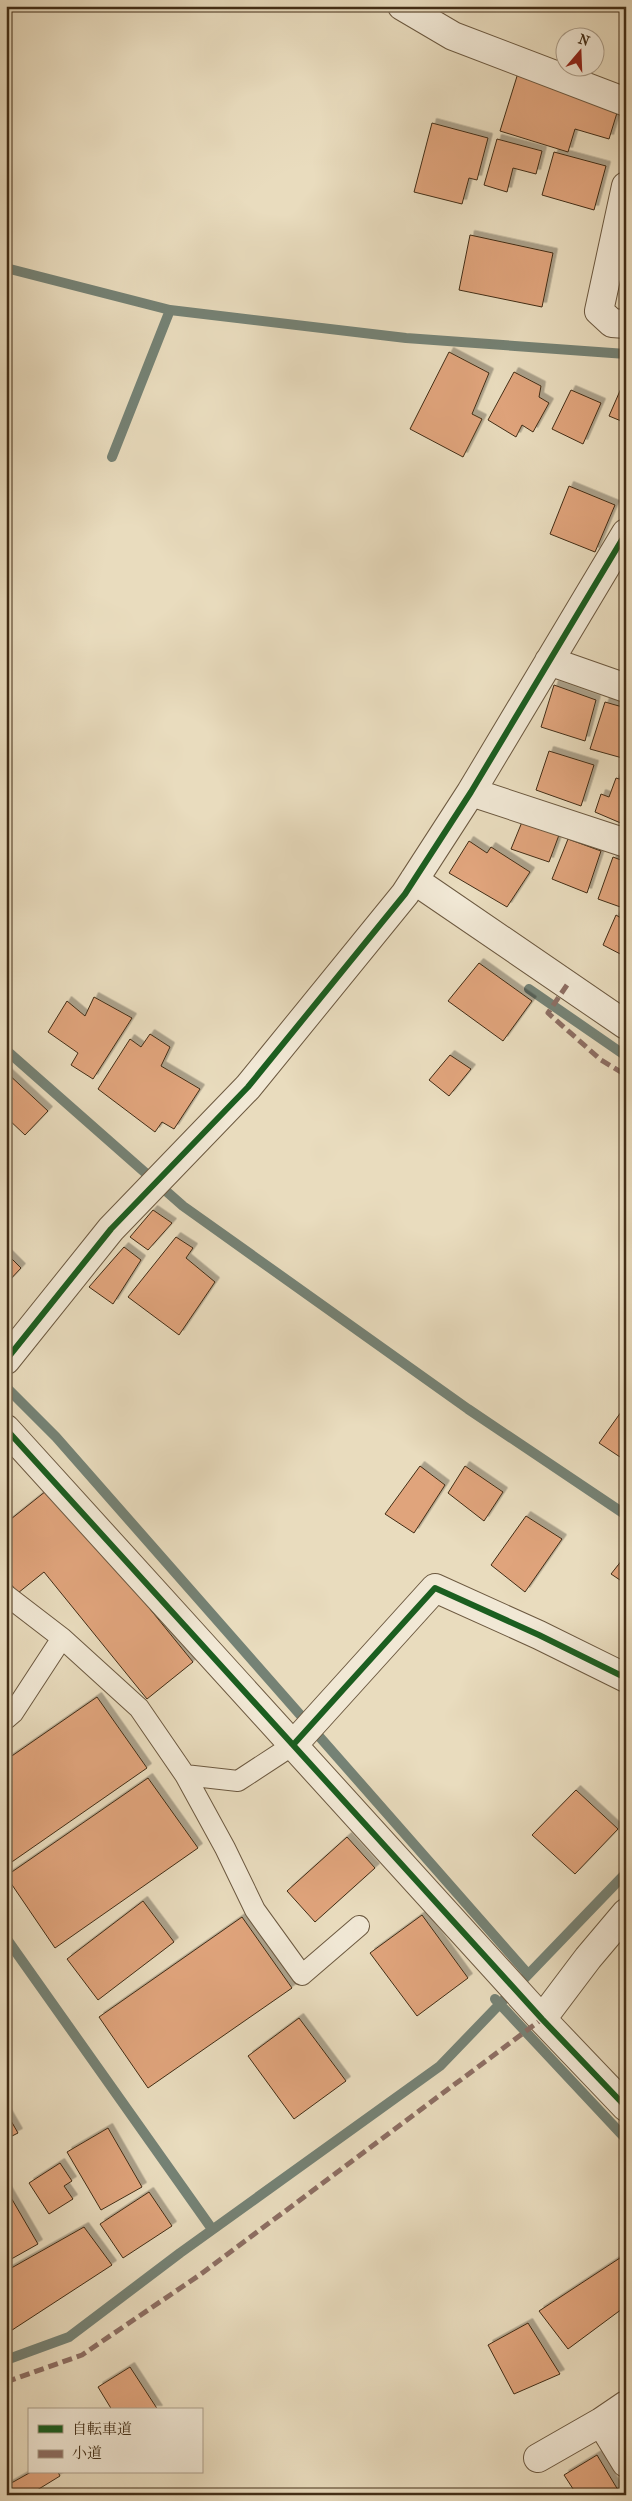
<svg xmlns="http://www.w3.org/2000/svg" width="632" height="2501" font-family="'IM FELL French Canon','Noto Serif JP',serif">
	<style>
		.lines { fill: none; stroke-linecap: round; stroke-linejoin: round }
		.stream { stroke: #758275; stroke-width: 10 }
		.building { fill: #e0a47c; stroke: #422d16; filter: url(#shadow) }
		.service-casing { stroke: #6c5940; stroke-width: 22 }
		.minor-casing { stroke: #6c5940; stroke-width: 30 }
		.service { stroke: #f1e8d5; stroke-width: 20 }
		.minor { stroke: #f1e8d5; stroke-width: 28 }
		.quiet { stroke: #8d6e63; stroke-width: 5; stroke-dasharray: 10 5; stroke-linecap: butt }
		.cycleway-casing { stroke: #f1e8d5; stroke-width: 9 }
		.cycleway { stroke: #1b5e20; stroke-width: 6 }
	</style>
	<defs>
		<filter id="shadow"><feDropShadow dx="4.5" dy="-4.5" stdDeviation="0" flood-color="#0004"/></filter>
	</defs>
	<rect width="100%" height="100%" fill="#e9dcbe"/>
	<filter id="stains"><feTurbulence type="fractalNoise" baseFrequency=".004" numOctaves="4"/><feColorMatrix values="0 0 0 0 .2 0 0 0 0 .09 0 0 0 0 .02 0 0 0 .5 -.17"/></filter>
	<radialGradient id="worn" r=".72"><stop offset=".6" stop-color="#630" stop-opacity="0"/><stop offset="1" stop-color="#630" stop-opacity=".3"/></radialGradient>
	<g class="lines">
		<path class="stream" d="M6,268l164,42 236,28 220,16
			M112,457l58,-147
			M529,989l97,67
			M6,1050l177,156 285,203 158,106
			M6,1387l50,50 472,537
			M6,1938l206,291
			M495,1999l131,140
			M6,2360l63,-23 111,-84 260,-187 186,-193"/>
	</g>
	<path class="building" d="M518,73l102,30 -11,36 -34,-10 -7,23 -68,-21z
		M432,123l56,15 -11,42 -8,-2 -7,26 -48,-12z
		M497,139l45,12 -6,23 -23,-6 -6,24 -23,-7z
		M554,152l52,14 -12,44 -52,-15z
		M470,235l83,18 -11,54 -83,-17z
		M449,352l40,21 -17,41 10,5 -19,38 -53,-28z
		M514,372l27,14 -2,11 10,6 -16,29 -11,-7 -6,12 -28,-17z
		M626,377v46l-17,-7z
		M571,390l30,13 -18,41 -31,-15z
		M569,486l46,19 -20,47 -45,-18z
		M554,685l42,15 -11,41 -44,-14z
		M605,702l21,6v51l-36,-10z
		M549,751l45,14 -13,41 -45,-16z
		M616,778l10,3v34l-3,9 -28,-12 6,-18 8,3z
		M522,822l37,13 -10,27 -38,-13z
		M568,839l33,12 -14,42 -35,-14z
		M469,841l18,12 4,-6 39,25 -23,35 -58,-34z
		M613,857l13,5v47l-28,-10z
		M616,915l10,6v36l-23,-12z
		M479,963l53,38 -29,40 -55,-40z
		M94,997l38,21 -39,61 -22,-14 7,-12 -30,-21 19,-31 18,15z
		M150,1034l20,13 -9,19 39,23 -26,40 -12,-7 -7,10 -57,-43 32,-50 11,8z
		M450,1055l21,14 -22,27 -20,-16z
		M6,1072l42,39 -23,24 -19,-18z
		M153,1210l19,13 -24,27 -18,-13z
		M176,1237l17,11 -7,10 29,24 -36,53 -51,-38z
		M124,1247l17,13 -28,44 -24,-17z
		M6,1253l15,15 -15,16z
		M626,1405v56l-27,-18z
		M420,1466l25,19 -31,48 -29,-19z
		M465,1466l38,26 -19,29 -36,-28z
		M51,1487l142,175 -46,37 -103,-127 -26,21 -12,-15v-55z
		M526,1516l36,23 -37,53 -34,-27z
		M626,1555v29l-15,-10z
		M97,1697l50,71 -141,98v-106z
		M148,1778l50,70 -143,100 -49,-72z
		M576,1790l42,39 -43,45 -43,-39z
		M347,1837l28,31 -60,54 -28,-31z
		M143,1901l31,41 -76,58 -31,-41z
		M422,1915l46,63 -51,38 -47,-63z
		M242,1917l50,71 -144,100 -49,-71z
		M299,2018l47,63 -52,38 -46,-63z
		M6,2112l12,21 -12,6z
		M108,2128l34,59 -41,23 -34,-58z
		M60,2163l12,18 -8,5 9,13 -24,15 -20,-31z
		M6,2189l32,55 -32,18z
		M149,2192l23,34 -49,32 -23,-34z
		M84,2227l28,38 -106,69v-63z
		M626,2254v52l-58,43 -29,-38z
		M528,2323l32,51 -46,20 -26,-49z
		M130,2367l28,43h-46l-14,-23z
		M597,2455l24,40h-44l-13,-20z
		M31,2472h27l2,4 -31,19h-23v-9z"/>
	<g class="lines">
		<g class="service-casing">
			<path id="service" d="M6,1595l56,43 77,70 46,67 40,73 30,62 47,65 57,-49
				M6,1719l7,-6 49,-75
				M185,1775l53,6 55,-36"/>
		</g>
		<g class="minor-casing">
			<path id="minor" d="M402,6l51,30 173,66
				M626,186l-27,125 13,12 14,1
				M549,661l77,27
				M471,792l155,51
				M414,880l212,145
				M6,1360l105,-131 137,-142 157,-193 66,-102 155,-259
				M6,1429l536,590 84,88
				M293,1745l142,-157 104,47 87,43
				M542,2019l46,-61 38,-45
				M601,2422l25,41
				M538,2458l63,-36 25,-17"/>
		</g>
		<use href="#service" class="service"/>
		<use href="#minor" class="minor"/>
		<path class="quiet" d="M567,985l-19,28 53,47 25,15
			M6,2382l76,-27 119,-81 341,-255"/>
		<g class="cycleway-casing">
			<path id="cycleway" d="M6,1360l105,-131 137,-142 157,-193 66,-102 155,-259
				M6,1429l536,590 84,88
				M293,1745l142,-157 104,47 87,43"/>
		</g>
		<use href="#cycleway" class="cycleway"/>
	</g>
	<rect width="632" height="2501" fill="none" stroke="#e9dcbe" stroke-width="25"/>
	<rect x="8" y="8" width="617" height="2486" fill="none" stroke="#422d16" stroke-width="2.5"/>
	<rect x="12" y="12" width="607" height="2476" fill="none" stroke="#422d16"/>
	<rect x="28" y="2408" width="175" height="65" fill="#f1e8d5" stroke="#ab9d89"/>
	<rect x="38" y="2425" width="25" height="8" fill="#1b5e20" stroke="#ab9d89"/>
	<text x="72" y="2434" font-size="15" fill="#422d16">自転車道</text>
	<rect x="38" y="2450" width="25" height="8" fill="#8d6e63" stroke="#ab9d89"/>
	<text x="72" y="2458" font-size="15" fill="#422d16">小道</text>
	<g transform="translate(580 52) rotate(19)"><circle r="24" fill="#f1e8d5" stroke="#ab9d89"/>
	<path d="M0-4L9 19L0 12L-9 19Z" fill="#8f2418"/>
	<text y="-8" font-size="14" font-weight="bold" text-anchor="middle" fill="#422d16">N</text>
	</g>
	<rect width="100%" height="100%" filter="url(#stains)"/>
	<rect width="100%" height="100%" fill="url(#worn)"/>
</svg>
